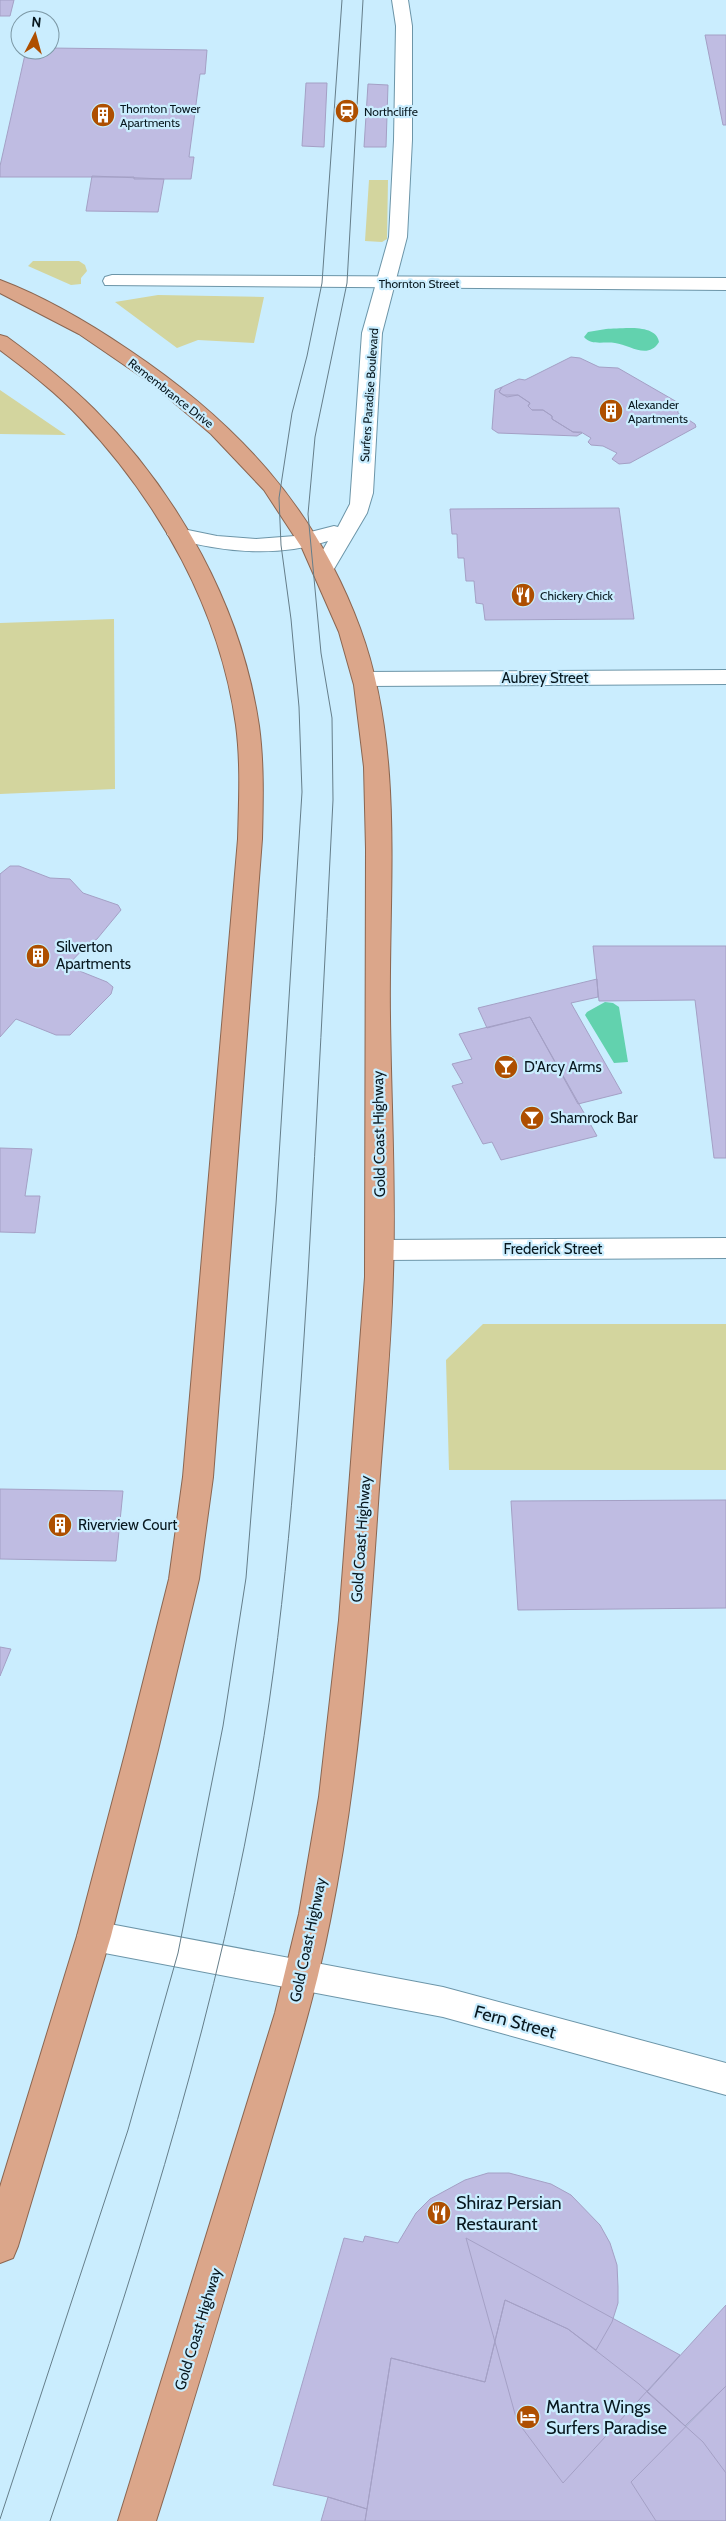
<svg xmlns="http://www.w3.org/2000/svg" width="726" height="2521" font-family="Cabin,sans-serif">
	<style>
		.green { fill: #d3d59e }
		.water { fill: #62d2ae }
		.building { fill: #bfbce2; stroke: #a4a0c5 }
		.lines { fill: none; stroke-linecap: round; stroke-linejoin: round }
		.minor-casing { stroke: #6c95a8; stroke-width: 2 }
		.tertiary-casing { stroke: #6c95a8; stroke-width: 2 }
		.trunk-casing { stroke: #8b6651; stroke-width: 2 }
		.minor { fill: #fff; fill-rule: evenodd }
		.tertiary { fill: #fff; fill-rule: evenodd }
		.trunk { fill: #dba68a; fill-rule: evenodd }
		.tram { stroke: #657e8a; stroke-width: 1 }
		.labels { text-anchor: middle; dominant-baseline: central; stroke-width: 4.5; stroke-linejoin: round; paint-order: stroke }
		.far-poi-label { font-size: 12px; fill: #08181f; stroke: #caedfe; text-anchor: start }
		.far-street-label { font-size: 12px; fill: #08181f; stroke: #caedfe }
		.street-label { font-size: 15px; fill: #08181f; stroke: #caedfe }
		.poi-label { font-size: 15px; fill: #08181f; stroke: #caedfe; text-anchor: start }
		.near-street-label { font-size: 18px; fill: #08181f; stroke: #caedfe }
		.near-poi-label { font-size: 18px; fill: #08181f; stroke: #caedfe; text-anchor: start }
	</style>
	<rect width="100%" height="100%" fill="#caedfe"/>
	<path class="green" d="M369,180h19l-1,59 -5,3 -17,-1z
		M33,261h46l6,4 2,6 -6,7v6l-10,1 -43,-19z
		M158,295l106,2 -10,46 -56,-3 -21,8 -62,-46z
		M0,390l66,45 -66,-1z
		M114,619l1,170 -115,5v-171z
		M483,1324h243v146h-277l-3,-110z"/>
	<path class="water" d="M606,329c15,0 50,-6 53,13 -11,18 -29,3 -44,1 -11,-2 -23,3 -31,-6l4,-5z
		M605,1002l8,1 6,4 9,55 -14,1 -29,-48 2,-3z"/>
	<path class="building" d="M0,0h14l-4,16h-10z
		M705,35h21v90h-3z
		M50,48l157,2 -2,24h-5l-11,83h5l-3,22h-57v-2h-134v-11l26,-116z
		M306,83h21l-3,64 -22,-1z
		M368,84l20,1 -2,62h-22z
		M92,176l72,3 -6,33 -72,-1z
		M571,357l9,1 19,9 19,1 59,34 1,11 17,11 1,3 -66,36 -11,1 -7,-5 5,-6 -14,-7 -12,-1 -3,-3 3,-4 -10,-6h-8l-21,-13v-3l-9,-6h-11l-4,-4 2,-3 -12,-8 -11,2 -8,-5 3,-5 17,-8 6,1z
		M502,387l-3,5 4,3h15l12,8 -2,3 4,4h11l9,6v3l21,13 9,1 -5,3 -79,-3 -6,-4 3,-39z
		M619,508l15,111 -149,1 -2,-16 -7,-1 -2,-22h-8l-2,-23h-6l-1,-24h-5l-2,-25z
		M10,866h9l31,12 20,1 13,14 35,12 3,5 -24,29 -11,7 -19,20 40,16 6,5 -2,7 -41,41h-14l-40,-16 -16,18v-163z
		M593,946h133v212h-12l-19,-158 -96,1z
		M597,979l1,18 -27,6 51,90 -44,11 -48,-87 -43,11 -9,-20z
		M530,1017l67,119 -96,24 -9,-18 -9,2 -31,-58 11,-3 -11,-19 20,-5 -13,-25z
		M0,1148l32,1 -7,47h15l-5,37 -35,-1z
		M0,1489l123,2 -7,70 -116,-2z
		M726,1500v108l-208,2 -7,-109z
		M0,1647l11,2 -11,27z
		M488,2173h21l42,11 20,11 29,30 10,18 7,22 1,22v16l-6,19 -16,28 -28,-21 -63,-29 -20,82 -94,-24 -24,151 -39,-12 -55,-12 71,-247 19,4 2,-6 33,7 18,-30 14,-14 35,-19z
		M466,2238l214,117 -117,128 -46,-62z
		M505,2300l63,29 71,55 64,58 23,31v48h-361l26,-163 94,24z
		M726,2305v81l-41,40 -38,-34z
		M726,2386v135h-70l-25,-39z
		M328,2497l39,12 -2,12h-44z"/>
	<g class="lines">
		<g class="minor-casing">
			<path id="minor" d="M112,275l614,3v12l-621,-5 -2,-4 2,-4z
				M726,670v14l-362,2 -8,-2 -3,-5 3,-5 8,-2z
				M726,1238v20l-346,2 -10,-3 -4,-7 4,-7 10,-3z"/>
		</g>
		<g class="tertiary-casing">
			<path id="tertiary" d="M392,0h16l4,26v114l-5,97 -25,96 -9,160 -6,20 -36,61 -8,1 -8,-1 -3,-5 16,-28c-53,17 -105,11 -157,-3l-4,-4 4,-4 7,-2 39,8 39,3 39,-3 39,-10 4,1 12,-23 12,-171 27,-96 5,-97 2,-114z
				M94,1921l349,66 283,76v32l-283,-78 -349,-66 -12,-5 -5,-10 5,-10z"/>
		</g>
		<g class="trunk-casing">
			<path id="trunk" d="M0,280c45,17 89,43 129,70 106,71 186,156 231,278 45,122 28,261 30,389 1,86 6,172 3,257 -2,82 -11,163 -16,245 -9,134 -20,269 -47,402 -14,72 -36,142 -57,213 -38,129 -76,258 -117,387h-38l157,-508 24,-99 20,-117 20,-177 26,-343 1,-428 -2,-82 -10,-82 -15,-53 -37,-84 -38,-58 -53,-56 -59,-50 -73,-50 -79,-41z
				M0,335l7,2c30,22 60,45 87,72 84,84 148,199 165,317 5,37 4,75 3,113l-49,638 -14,102 -41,171 -47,186 -93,310 -5,12 -13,5v-76l77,-251 49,-186 43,-171 14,-102 55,-638c1,-38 3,-76 -2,-114 -16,-115 -76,-222 -155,-306 -24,-26 -53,-48 -81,-69z"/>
		</g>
		<use href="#minor" class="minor"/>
		<use href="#tertiary" class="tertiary"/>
		<use href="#trunk" class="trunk"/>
		<path class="tram" d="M0,2519l128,-389 50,-177 45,-227 23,-148 30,-374 26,-412 -3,-85 -8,-88 -10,-74 -2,-47 13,-85 15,-57 15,-73 20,-283
			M50,2521c80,-236 158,-475 203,-720 32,-174 44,-350 55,-526 9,-158 17,-317 25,-475l-1,-82 -11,-65 -13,-139 7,-77 32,-154 16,-283"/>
	</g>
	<defs>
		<g id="station-disc" transform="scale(1.25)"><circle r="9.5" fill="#ae4f00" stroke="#caedfe"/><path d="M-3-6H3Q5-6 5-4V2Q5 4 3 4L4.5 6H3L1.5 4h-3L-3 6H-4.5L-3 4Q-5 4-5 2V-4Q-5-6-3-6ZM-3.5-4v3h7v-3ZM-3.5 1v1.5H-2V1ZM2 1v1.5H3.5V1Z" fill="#fff"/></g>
		<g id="building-disc" transform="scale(1.25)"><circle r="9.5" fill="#ae4f00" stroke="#caedfe"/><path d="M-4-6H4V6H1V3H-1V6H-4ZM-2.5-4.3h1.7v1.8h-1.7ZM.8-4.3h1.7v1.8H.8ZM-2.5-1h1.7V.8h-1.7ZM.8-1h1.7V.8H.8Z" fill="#fff"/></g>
		<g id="restaurant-disc" transform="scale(1.25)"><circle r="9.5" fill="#ae4f00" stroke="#caedfe"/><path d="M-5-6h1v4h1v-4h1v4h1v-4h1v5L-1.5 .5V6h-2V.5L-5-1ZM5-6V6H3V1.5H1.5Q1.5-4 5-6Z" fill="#fff"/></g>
		<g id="bar-disc" transform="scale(1.25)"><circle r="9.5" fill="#ae4f00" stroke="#caedfe"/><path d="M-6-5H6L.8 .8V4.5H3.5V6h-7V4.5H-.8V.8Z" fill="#fff"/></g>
		<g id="hotel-disc" transform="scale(1.25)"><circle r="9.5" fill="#ae4f00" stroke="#caedfe"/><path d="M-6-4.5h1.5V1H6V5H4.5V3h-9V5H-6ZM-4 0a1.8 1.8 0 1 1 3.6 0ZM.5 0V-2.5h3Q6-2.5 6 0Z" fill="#fff"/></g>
	</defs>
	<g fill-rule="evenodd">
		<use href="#station-disc" x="347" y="111"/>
		<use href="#building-disc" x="103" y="115"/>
		<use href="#building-disc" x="611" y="411"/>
		<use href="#restaurant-disc" x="523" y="595"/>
		<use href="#building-disc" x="38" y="956"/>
		<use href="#bar-disc" x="506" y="1067"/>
		<use href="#bar-disc" x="532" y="1118"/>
		<use href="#building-disc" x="60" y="1525"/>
		<use href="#restaurant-disc" x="439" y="2213"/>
		<use href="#hotel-disc" x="528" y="2417"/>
	</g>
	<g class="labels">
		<g class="far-poi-label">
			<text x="120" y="108">Thornton Tower<tspan x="120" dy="14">Apartments</tspan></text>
			<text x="364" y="111">Northcliffe</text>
			<text x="628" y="404">Alexander<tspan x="628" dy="14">Apartments</tspan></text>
			<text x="540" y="595">Chickery Chick</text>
		</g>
		<g class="far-street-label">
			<text x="419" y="283">Thornton Street</text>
			<text transform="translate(171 393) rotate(38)">Remembrance Drive</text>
			<text transform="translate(369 395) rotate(-86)">Surfers Paradise Boulevard</text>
		</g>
		<g class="street-label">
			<text x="545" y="678">Aubrey Street</text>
			<text transform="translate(379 1134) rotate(-91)">Gold Coast Highway</text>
			<text x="553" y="1249">Frederick Street</text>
			<text transform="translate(361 1539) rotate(-86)">Gold Coast Highway</text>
			<text transform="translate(308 1940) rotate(-78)">Gold Coast Highway</text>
			<text transform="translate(198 2329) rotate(-73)">Gold Coast Highway</text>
		</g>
		<g class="poi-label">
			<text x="56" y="947">Silverton<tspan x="56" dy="17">Apartments</tspan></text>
			<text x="524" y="1067">D'Arcy Arms</text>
			<text x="550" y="1118">Shamrock Bar</text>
			<text x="78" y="1525">Riverview Court</text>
		</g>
		<g class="near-street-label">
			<text transform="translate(515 2022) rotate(15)">Fern Street</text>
		</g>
		<g class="near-poi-label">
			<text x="456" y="2203">Shiraz Persian<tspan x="456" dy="21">Restaurant</tspan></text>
			<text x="546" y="2407">Mantra Wings<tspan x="546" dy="21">Surfers Paradise</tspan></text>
		</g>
	</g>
	<g transform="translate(35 35) rotate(6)"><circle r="24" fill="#caedfe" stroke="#7c98a5"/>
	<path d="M0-4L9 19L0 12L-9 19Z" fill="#ae4f00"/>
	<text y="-8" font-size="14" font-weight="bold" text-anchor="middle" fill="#08181f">N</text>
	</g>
</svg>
